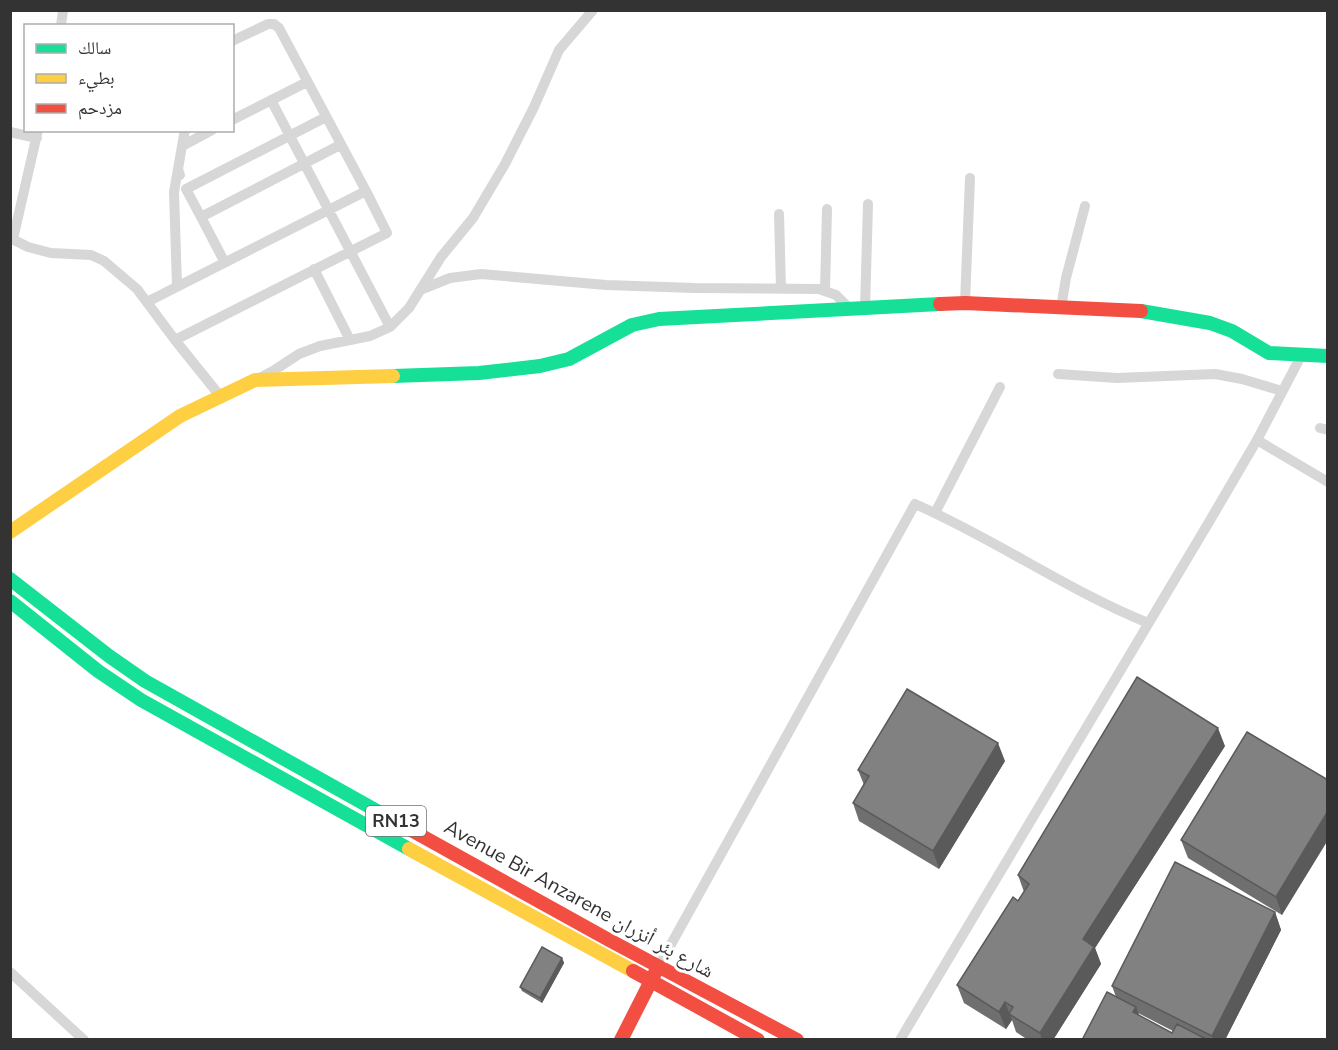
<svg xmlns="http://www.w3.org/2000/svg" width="1338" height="1050" font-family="'Nunito Sans','Noto Naskh Arabic',sans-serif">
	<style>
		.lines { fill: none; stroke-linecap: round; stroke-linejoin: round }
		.street { stroke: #d7d7d7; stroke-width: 10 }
		.fast { stroke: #16e098; stroke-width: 14 }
		.slow { stroke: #ffcf43; stroke-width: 14 }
		.jam { stroke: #f24e42; stroke-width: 14 }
		.wall { fill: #6f6f6f; fill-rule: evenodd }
		.shaded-wall { fill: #5a5a5a }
		.building { fill: #818181; stroke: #5a5a5a; stroke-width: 1.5 }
		.labels { text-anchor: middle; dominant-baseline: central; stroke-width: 6; stroke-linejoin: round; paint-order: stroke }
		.shield { fill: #fff; stroke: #707070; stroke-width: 1.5 }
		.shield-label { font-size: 18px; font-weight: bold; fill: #333 }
		.street-label { font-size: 20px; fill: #333; stroke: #fff }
	</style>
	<rect width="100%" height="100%" fill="#fff"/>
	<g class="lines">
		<path class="street" d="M61,26l2,-16
			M232,41l36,-17h6l5,4 87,163
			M271,100l119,227
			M232,120l75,-38
			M10,132l27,6
			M182,146l3,-16
			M180,175l-2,-6 4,-23 30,-16
			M779,214l2,74
			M201,217l-15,-28 140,-72
			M10,238l18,9 23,6 40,2 13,6 33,28 38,51 45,56
			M13,239l25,-109
			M224,261l-23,-44 139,-72
			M314,269l36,71
			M177,286l-3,-94 4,-23
			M420,290l30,-12 31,-4 125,11 88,3 125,1 17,6 15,15
			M825,291l2,-82
			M147,302l219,-111 21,42 -212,107
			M965,303l5,-125
			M1061,308l5,-30 19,-72
			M865,309l3,-105
			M1058,374l59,4 98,-4 27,5 40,12
			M258,379l15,-8 26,-17 21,-8 50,-10 20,-9 19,-19 32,-51 32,-39 32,-54 29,-57 25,-57 34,-40
			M1320,428l8,2
			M1257,440l71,42
			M935,513l65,-126
			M659,966l256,-462c80,35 152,86 233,119
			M10,972l74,68
			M900,1040l309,-518 48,-82 44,-84"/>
		<path class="fast" d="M1141,311l69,12 22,8 37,22 59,3
			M393,376l86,-3 61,-7 29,-7 63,-34 27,-6 281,-15
			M10,579l99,77 36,25 266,149
			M10,601l88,70 43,29 268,149"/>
		<path class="slow" d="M10,532l170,-116 75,-36 138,-4
			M409,849l224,122"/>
		<path class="jam" d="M940,304l25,-1 176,8
			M411,830l198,110 188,100
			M633,971l125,69
			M621,1040l35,-69"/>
	</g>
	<path class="wall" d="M1225,746l-130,202 6,16 -48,76h-25l-12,-8 -4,-12 -6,9 -42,-26 -7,-18 67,-93 -6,-17z
		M1005,761l-66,108 -80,-48 -6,-18 11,-18 -6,-15z
		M1328,780l-46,135 -94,-57 -7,-18z
		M1275,912l6,18 -56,110h-143l34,-43 -4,-11zM1138,1013l35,18 -1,2 -33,-18z
		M562,958l2,5 -22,40 -20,-12 -2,-4z"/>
	<path class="shaded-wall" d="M1218,728l7,18 -130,202 6,16 -48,76h-11l-2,-7 43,-94z
		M998,743l7,18 -66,108 -6,-18z
		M1328,811v29l-46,75 -6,-18z
		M1275,912l6,18 -56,110h-12l-1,-4z
		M562,958l2,5 -22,40 -2,-5z
		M1005,1002l7,18 -6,9 -7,-17z
		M1136,1007l7,18 -10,-13z"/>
	<path class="building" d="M1137,677l81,51 -135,211 11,8 -54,86 -31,-19 4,-7 -8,-5 -6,10 -42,-27 56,-88 5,4 11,-17 -11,-9z
		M907,689l91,54 -65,108 -80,-48 16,-27 -11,-6z
		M1247,732l81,48v31l-52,86 -95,-57z
		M1175,862l100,50 -63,124 -100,-50z
		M542,947l20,11 -22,40 -20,-11z
		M1107,992l29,15 -3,5 39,21 5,-9 31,16h-126z"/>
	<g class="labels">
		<rect class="shield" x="366" y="806" width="60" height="30" rx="4.5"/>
		<g class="shield-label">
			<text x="396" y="821">RN13</text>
		</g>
		<g class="street-label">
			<text transform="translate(579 899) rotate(29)">Avenue Bir Anzarene شارع بئر أنزران</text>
		</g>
	</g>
	<rect width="1338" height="1050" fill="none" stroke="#333333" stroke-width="24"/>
	<rect x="24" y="24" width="210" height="108" fill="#ffffff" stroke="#adadad" stroke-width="1.5"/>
	<rect x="36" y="44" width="30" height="9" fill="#16e098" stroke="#adadad" stroke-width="1.5"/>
	<text x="78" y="54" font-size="18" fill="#333333">سالك</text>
	<rect x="36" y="74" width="30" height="9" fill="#ffcf43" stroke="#adadad" stroke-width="1.5"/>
	<text x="78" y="84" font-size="18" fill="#333333">بطيء</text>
	<rect x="36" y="104" width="30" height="9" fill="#f24e42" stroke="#adadad" stroke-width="1.5"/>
	<text x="78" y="114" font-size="18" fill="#333333">مزدحم</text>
</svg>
